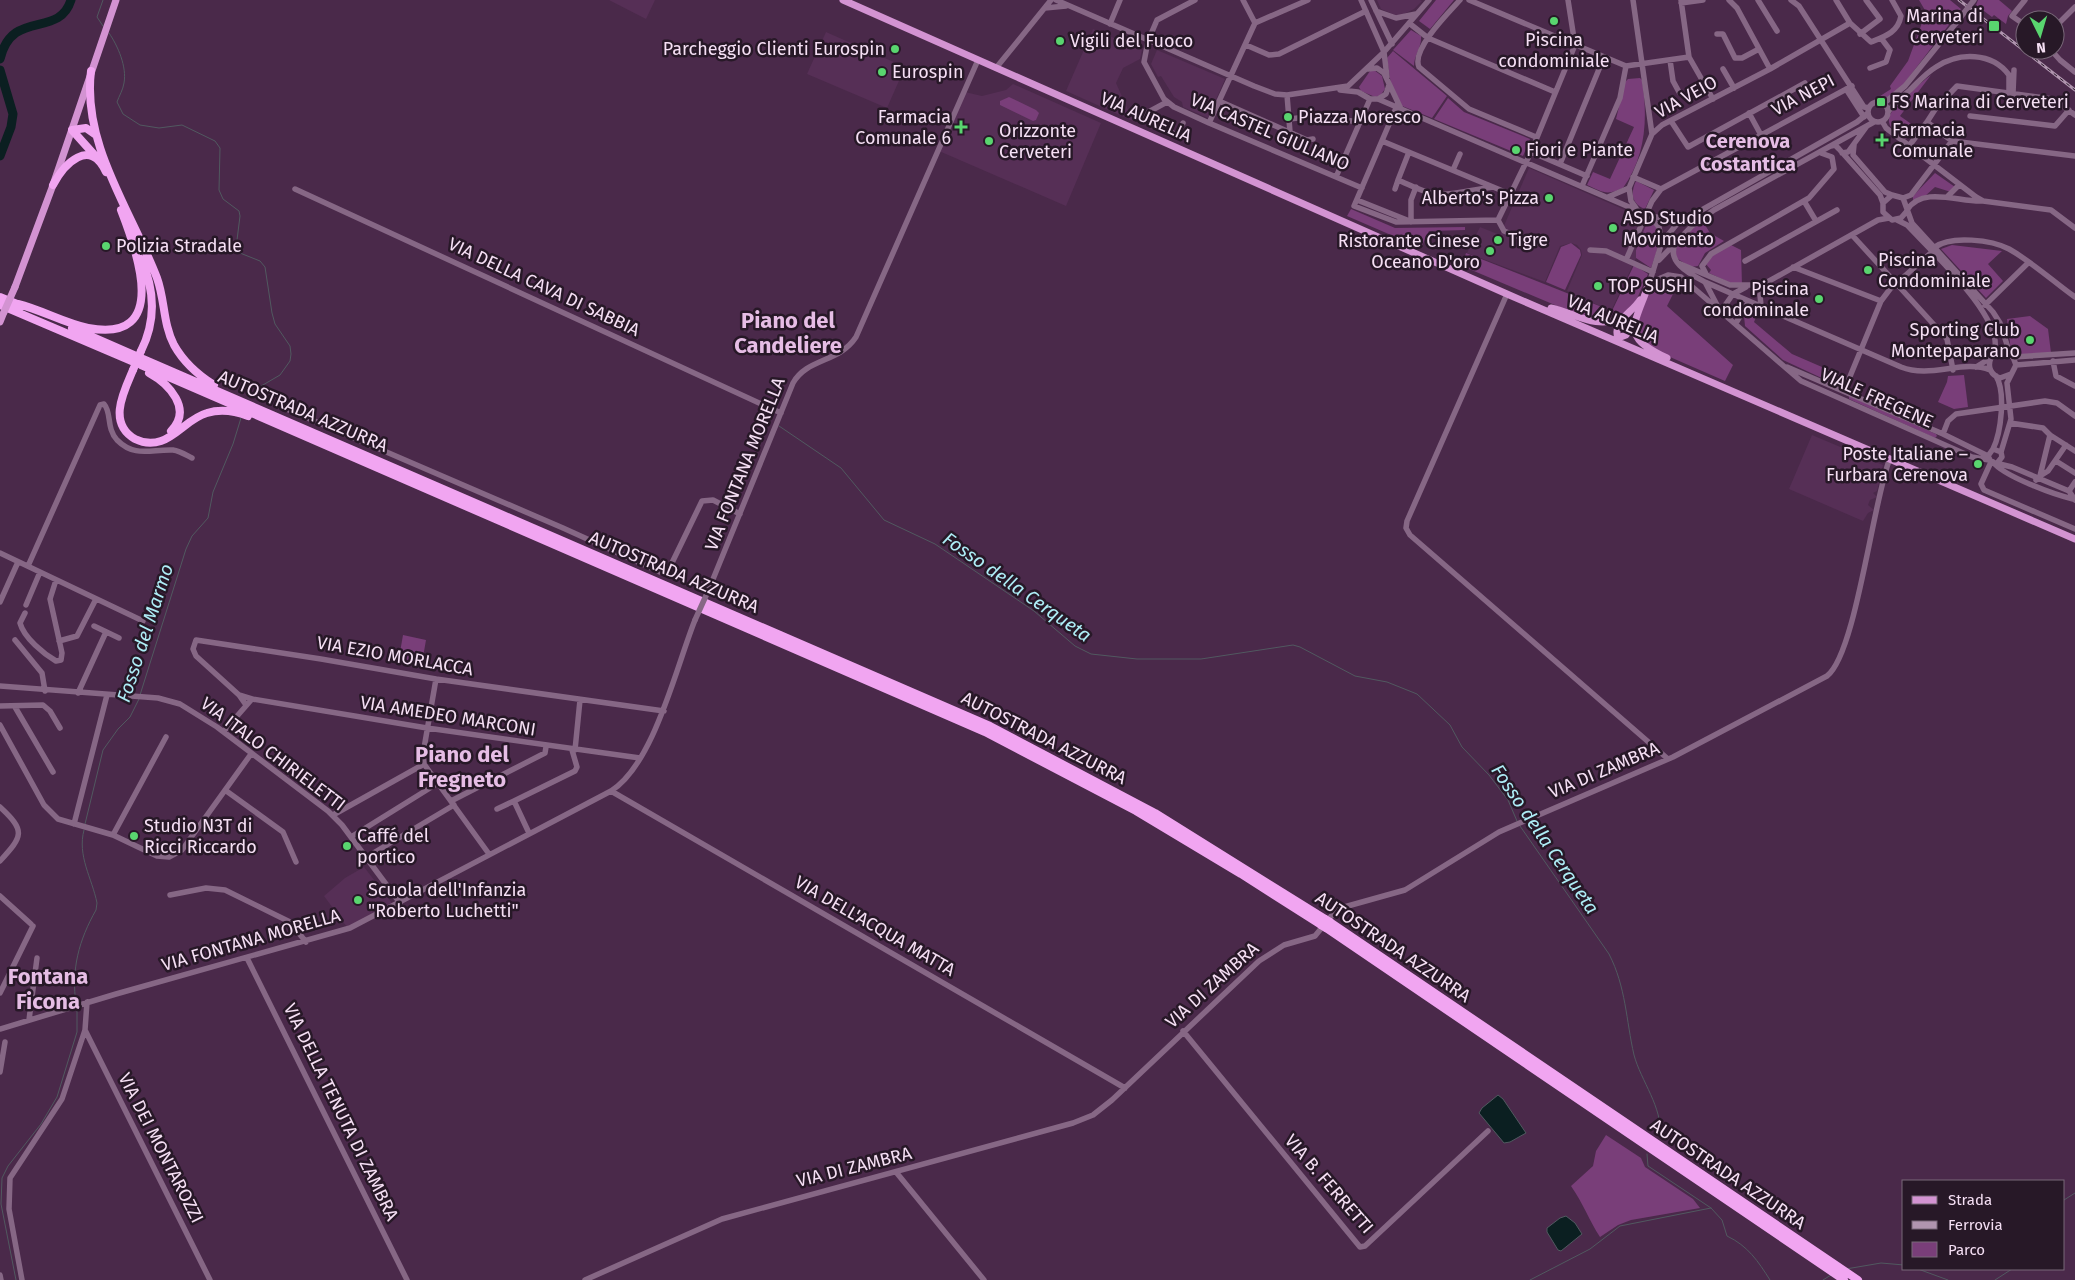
<svg xmlns="http://www.w3.org/2000/svg" width="2075" height="1280" font-family="'Fira Sans',sans-serif">
	<style>
		.built { fill: #562f56 }
		.green { fill: #793e79 }
		.water { fill: #0b1f21; stroke: #515960 }
		.lines { fill: none; stroke-linecap: round; stroke-linejoin: round }
		.stream { stroke: #515960; stroke-width: 1 }
		.river { stroke: #0b1f21; stroke-width: 9 }
		.minor { stroke: #866785; stroke-width: 5.5 }
		.major { stroke: #d393d2; stroke-width: 7 }
		.highway { stroke: #f1a5f1; stroke-width: 8 }
		.rail-casing { stroke: #b095af; stroke-width: 3 }
		.rail { stroke: #271827; stroke-width: 1; stroke-dasharray: 4; stroke-linecap: butt }
		.minor-bridge { stroke: #866785; stroke-width: 5.5 }
		.major-bridge { stroke: #d393d2; stroke-width: 7 }
		.highway-bridge { stroke: #f1a5f1; stroke-width: 8 }
		.poi-dot { fill: #59d56f; stroke: #271827; stroke-width: 2 }
		.labels { text-anchor: middle; dominant-baseline: central; stroke-width: 5; stroke-linejoin: round; paint-order: stroke }
		.poi-label { font-size: 18px; fill: #f5dff4; stroke: #271827; text-anchor: start }
		.street-label { font-size: 18px; fill: #f5dff4; stroke: #271827 }
		.water-label { font-size: 19px; font-style: italic; fill: #aeedf6; stroke: #271827 }
		.quarter-label { font-size: 20px; font-weight: bold; fill: #e6bde5; stroke: #271827 }
		.district-label { font-size: 22px; font-weight: bold; fill: #e6bde5; stroke: #271827 }
	</style>
	<rect width="100%" height="100%" fill="#4a294a"/>
	<path class="built" d="M609,0h46l-9,19z
		M1377,0h43l2,1 -8,8 -12,6h-7l-14,-6z
		M1093,29l49,21 -2,9 -17,9 -7,15 17,38 -67,-30z
		M826,32l79,35 -18,41 -80,-34z
		M1157,50l68,29 -17,39 -25,-11 -1,-5 -8,-5 -13,-21 -3,1 -7,-13z
		M1013,84l88,39 -35,83 -127,-55 26,-59 17,4 24,-6z
		M1529,168l119,52 -12,30 2,4 -27,57 -44,-20 15,-36 -1,-5 -4,-5 -6,-2 -11,3 -15,36 -78,-29 13,-26 20,8z
		M1812,435l71,30 -6,26 -4,2 4,4 -7,3 -2,5 6,5 -6,3 -5,8 -74,-32z
		M364,867l28,36 -45,24 -23,-31 21,-18z"/>
	<path class="green" d="M1436,0h18l-24,29 -11,-8z
		M1919,0h31l11,9 -58,76 -17,14 -12,1 17,-11 -1,-3 18,-25 18,-49z
		M1978,0h21l13,11 -4,5 -2,8 -12,-9 -2,2 -16,-12z
		M1411,30l10,6c1,11 -7,19 -7,30l-21,-16z
		M1393,51l54,45 -15,22 -30,-12 -11,-21 -4,-27z
		M1374,70l8,6 3,13 -5,7 -5,1 -14,-6 -2,-4 11,-16z
		M1931,75l-31,41 17,12 -8,9 -4,2c-6,-5 -15,-9 -16,-17 -2,-15 31,-38 42,-47z
		M1640,78l2,2c6,38 4,76 -19,108 -17,8 -20,4 -36,-3l6,-13 17,7 24,-52 -18,-8 9,-37 3,-3z
		M1009,97l27,13 3,3 -3,7 -3,1 -33,-16v-4z
		M1448,98l16,14 66,27 -7,17 -89,-37z
		M1935,173l20,14 -4,5 -16,-5 -11,10 -11,3v-4z
		M1636,181l18,9 -9,19c-13,-5 -15,-15 -9,-28z
		M1351,209l44,19 70,-1v3l-36,1 -8,17 -74,-32z
		M1648,220c19,9 8,33 3,48l-15,-10v-8z
		M1702,220l8,13 14,8 -19,12 -7,13 -8,1 -15,-10 2,-13z
		M1571,243l9,7 1,5 -16,35 -19,-8 15,-35z
		M1731,245l10,5 1,35h-7l-26,-12 2,-3 -6,-7 7,-8z
		M1952,245l50,6 -14,13 15,17 -17,17 -45,-49z
		M1466,253l146,58 22,-46 14,9 -13,29 -12,12 -18,6 -24,-5 -119,-50z
		M1669,277l5,5 6,-2 -13,26 66,59 -8,16 -78,-34 -12,-19 16,-41 5,-4z
		M1751,309l8,1 -5,12 38,32 53,23 -4,10 -58,-27 -38,-34 -1,-10z
		M2030,316l18,13 3,24 -34,4 -6,-6 -4,-32z
		M1964,375l4,32 -14,2 -16,-7 9,-20 1,-6z
		M1849,396l87,38 1,2 -2,2 -86,-39z
		M403,635l23,5 -4,23 -23,-5z
		M1606,1135l35,23 4,9 48,32 7,9 -69,12 -13,5 -18,12c-11,-17 -17,-34 -29,-51l22,-20 3,-15z"/>
	<path class="water" d="M1498,1095l5,4 23,34 -16,9 -6,1 -25,-30 3,-5z
		M1566,1216l9,7 7,11 -21,17 -3,-1 -11,-18v-4l13,-10z"/>
	<g class="lines">
		<path class="stream" d="M103,26l-6,-9 6,-17
			M109,33c9,13 18,34 15,50 -1,7 -5,13 -7,19l6,12 17,11 19,3 23,-3 33,16 5,7 -1,42 4,9 16,12 1,5 -3,24 3,13 20,8 5,6 7,46 3,11 15,22 1,8 -1,7 -10,14 -24,14 -7,9
			M779,426l62,42 43,52 51,24 99,67 41,35 16,8 46,5h64l92,-14 7,2 55,29 32,6 30,12 33,31 12,22 27,28 19,25 9,21
			M140,695l46,-146 6,-13 16,-18 5,-26 20,-48 8,-26
			M85,824l18,-74 15,-21 12,-12 9,-18
			M1520,826l89,128c17,33 17,66 25,101 7,26 29,53 26,80
			M76,1004c-5,-35 3,-64 20,-94l1,-7c-5,-25 -20,-47 -13,-73
			M1647,1154l1,12 63,42 11,12 5,16c21,10 31,25 43,44
			M2064,1200l11,-7
			M1846,1269l35,-6 23,2
			M1918,1269l30,11
			M16,1280l-15,-76 1,-26 6,-12 33,-42 16,-27 20,-65v-24
			M1530,1280l60,-31 30,-23 91,-18
			M1823,1280l8,-5
			M1995,1280l17,-11"/>
		<path class="river" d="M0,59c12,-51 59,-20 71,-59
			M0,70l13,44 -2,13 -11,29"/>
		<path class="minor" d="M1056,0l198,86 21,8 12,1 61,-9 36,-34 45,-52
			M1195,0l-38,20 -9,21 -4,21 20,37 10,8 35,16 153,65
			M1361,0l23,52 3,25
			M1371,0l21,44
			M1460,0c-12,13 -49,50 -41,67l50,42 67,28
			M1469,0l157,66 63,-9
			M1633,0l19,134
			M1681,0l8,57 24,42
			M1729,0l8,8 33,61
			M1758,0l19,31
			M1791,0l8,6 65,101 5,1
			M1836,0l14,23 21,19c15,-6 27,-10 30,-26l-9,-16
			M1681,3l22,-3
			M1045,8l21,-2
			M1376,11l20,7 20,-4
			M1255,23l53,-23
			M1409,23l19,15 127,54
			M1110,24l10,-24
			M2025,25l-13,-9 13,-16
			M2055,27l20,-20
			M1717,34h6l12,24h7l17,-9
			M1860,34l20,-15 -14,-19
			M1246,45l23,10 10,-1 87,-43
			M2051,50l9,10 15,12
			M1670,60l3,21 6,11
			M996,68l55,-68
			M1870,68l16,-6 4,-12 -9,-12
			M1368,69l9,-1 7,5 17,36
			M1723,69l11,19
			M1846,89l18,28
			M1340,90l18,2 12,7h8l272,117 30,5
			M2013,93l1,-23
			M1287,95l3,37
			M1378,99l8,-5 3,-9
			M1219,101l88,39 6,-1
			M1167,102l-26,14v2l36,17 6,-12
			M1868 112a10 10 0 1 1 20 0a10 10 0 1 1-20 0Z
			M1883,104l22,-18 51,-63
			M1396,108l-42,98 42,16 102,-2 33,-68 44,-107 -7,-45
			M1888,112c6,-9 14,-15 22,-22 8,-8 16,-17 26,-23 23,-15 56,-15 73,8v18
			M1749,113l12,22
			M1970,116l85,10 14,-16
			M1289,119l18,-2
			M1329,121l7,-2 24,3
			M1671,121l17,26 117,-64
			M1882,121l4,7 90,69 7,4 68,9 24,18
			M1927,122l9,-14 21,-22 96,13 22,16
			M1209,123l46,-100 -12,-23
			M1382,141l128,53
			M1854,145l-1,10 32,37 7,3
			M1831,146l4,-1 4,4 41,46 3,8
			M1909,146l18,-24 25,19 123,15
			M1409,152l-11,28c12,5 24,12 37,14 16,2 41,-5 58,-7
			M1531,152l56,24
			M1842,153l6,-1 19,-26
			M1560,164l44,-107
			M1453,170l7,-16
			M1336,177l34,-78
			M1633,177l28,12
			M1582,186l38,-88 6,-32
			M295,189l486,224
			M1395,189l3,-9
			M1608,197l21,-9
			M1947,197l12,-12
			M1903,198l8,-3 41,-54
			M1357,200l50,20
			M1804,201l12,20
			M1636,208l-5,-7 -2,-13 23,-54 10,-9 108,-56 80,-46
			M1907,210c16,-25 54,-7 76,-9
			M1907,211l-6,7 -9,2 -9,-8v-9l9,-8 11,3 9,25 81,89 7,11 10,31
			M1650,216l9,11 3,15
			M1498,220l6,11 32,13
			M1897,220l10,5c21,23 103,98 86,129
			M1411,222v-22l5,-13
			M1852,235l95,104 6,31
			M1676,242c-11,20 14,32 29,40l196,85c30,12 62,-8 89,3
			M1935,247c16,-12 57,-7 74,2 23,13 45,33 66,48
			M1590,250l16,1 47,21
			M1626,260l26,-59 9,-12 191,-103
			M1659,260l33,-34 22,-16 160,-88
			M1745,261l92,-51
			M1678,263l52,22h32l116,-65 11,-2
			M1793,267l88,34
			M1706,274l-4,-8 9,-12 98,-56 25,-29 -2,-12 -11,-4
			M1705,282l12,23
			M1649,283l19,-8 13,2 120,104 171,76 17,3
			M1649,284l13,-42 15,-18 180,-102 11,-9
			M1507,294l-100,227 -1,7 4,7 258,224
			M1985,305l43,-42
			M1761,306l-1,-11 2,-10
			M1721,311l12,-17 13,-7
			M1736,323l13,-22
			M2013,357l62,-4
			M1991,358c-4,9 0,17 9,20l11,-4
			M2053,361l3,15 19,10
			M2016,365l59,-5
			M1787,367l156,67 45,22
			M1976,367l26,-16 11,6 3,8 -9,18 4,36 -10,33
			M1844,391l37,-90 9,-12 42,-37
			M282,407l281,121 97,44 9,-3 33,-68 11,-1 27,14
			M2010,423l33,5 7,7 25,16
			M1943,434l5,-13 8,-7 89,-13 12,2 18,13
			M1993,449c8,-16 13,-57 3,-73
			M2056,461l19,12
			M1991,462l-10,22 3,6 91,39
			M1993,462c10,14 62,33 80,37
			M1998,462l4,-5 -1,-5 -8,-3 -5,7 3,6 21,5 57,24 6,9
			M2040,476l8,-5 18,-26
			M2036,480l4,-4 10,-41
			M2069,491l6,-9
			M0,553l143,68
			M28,566l72,-161 4,-1c8,9 2,24 13,36 18,18 34,9 56,10 7,1 13,5 19,8
			M709,589l84,-206c14,-25 46,-20 63,-46l122,-277
			M0,602l18,-40
			M26,605l14,-33
			M25,613l-5,10c4,15 24,31 36,38l5,-1 1,-7 -12,-54 6,-19
			M94,626l25,12
			M15,640l27,33 3,18
			M59,641l18,-5 19,-37
			M436,679l-13,75 1,10 65,90
			M0,686l158,12 22,6 37,23 111,84 14,14 58,78
			M78,693l28,-61
			M239,695l-43,-39 -3,-7 3,-9 125,19 115,20 228,32
			M252,699l175,29 213,30
			M0,706l43,-1 7,6 10,17
			M15,707l38,65
			M0,725l44,80 14,14 55,16 44,21 12,1 13,-7 69,-96
			M224,731l28,-32 -13,-4 7,10
			M575,750l5,-50
			M225,790l58,42 13,30
			M611,791l514,297
			M451,801l94,-48 1,-6
			M0,807c26,24 23,29 0,54
			M497,809l17,-8
			M333,815l91,-51
			M74,824l33,-129
			M529,833l-15,-32 61,-30 2,-4 -5,-17
			M113,835l53,-98
			M351,837l87,-54
			M365,858l89,-53
			M170,895l36,-7 19,2 65,32 16,20
			M0,896l31,28
			M247,958l160,322
			M0,993l33,-67
			M29,1020l8,-62
			M0,1029l116,-35 234,-66 261,-137c43,-27 65,-124 84,-171
			M85,1030l125,250
			M1183,1031l177,216 5,-1 123,-115
			M0,1072l5,-30
			M896,1172l88,108
			M0,1275l1,5
			M22,1280l-13,-71 1,-31 52,-79 23,-69 2,-28
			M585,1280l137,-61 351,-96 20,-8 19,-15 147,-139 25,-16 31,-9 22,-27 68,-19 94,-58 174,-75 154,-81c29,-22 46,-176 63,-218"/>
		<path class="major" d="M843,0l664,294 568,245
			M1648,286c-14,41 -28,50 19,72
			M15,287l38,-102 63,-185
			M1551,308c26,6 44,21 71,10
			M0,322l4,-10
			M1618,338c-6,-17 14,-25 22,-38
			M1618,338l8,-3 8,-11"/>
		<path class="highway" d="M91,71c-9,74 41,141 66,207 8,22 6,46 17,67 9,16 24,30 40,40
			M96,135l-10,-7 -14,2 27,30
			M53,185c11,-21 37,-48 53,-13
			M0,297l22,9
			M18,304c24,6 46,19 70,24 83,16 49,-77 33,-118
			M0,305l134,57
			M72,328l64,28
			M141,351c15,-30 14,-61 0,-92
			M143,359l847,367 165,87 170,106
			M141,365l844,367 151,79 105,63 80,51
			M133,370c-9,21 -26,53 2,69 8,4 17,5 26,2 17,-6 28,-23 46,-28 13,-4 28,-2 41,3
			M149,373c20,11 44,36 22,58
			M1330,922l528,358
			M1326,928l518,352"/>
		<g class="rail-casing">
			<path id="rail" d="M1959,0l116,90"/>
		</g>
		<use href="#rail" class="rail"/>
		<path class="minor-bridge" d="M1956,23l18,-23
			M695,620l14,-31"/>
		<path class="major-bridge" d="M4,312l11,-25"/>
		<path class="highway-bridge" d="M133,370l8,-19
			M1325,919l5,3
			M1321,925l5,3"/>
	</g>
	<g class="poi-dot">
		<circle cx="1554" cy="21" r="5"/>
		<rect x="1988" y="20" width="12" height="12" rx="2.5"/>
		<circle cx="1060" cy="41" r="5"/>
		<circle cx="895" cy="49" r="5"/>
		<circle cx="882" cy="72" r="5"/>
		<rect x="1876" y="97" width="10" height="10" rx="2.5"/>
		<circle cx="1288" cy="117" r="5"/>
		<path d="M958.5 119.5h5v5h5v5h-5v5h-5v-5h-5v-5h5z"/>
		<path d="M1879.5 132.5h5v5h5v5h-5v5h-5v-5h-5v-5h5z"/>
		<circle cx="989" cy="141" r="5"/>
		<circle cx="1516" cy="150" r="5"/>
		<circle cx="1549" cy="198" r="5"/>
		<circle cx="1613" cy="228" r="5"/>
		<circle cx="1498" cy="240" r="5"/>
		<circle cx="106" cy="246" r="5"/>
		<circle cx="1490" cy="251" r="5"/>
		<circle cx="1868" cy="270" r="5"/>
		<circle cx="1598" cy="286" r="5"/>
		<circle cx="1819" cy="299" r="5"/>
		<circle cx="2030" cy="340" r="5"/>
		<circle cx="1978" cy="464" r="5"/>
		<circle cx="134" cy="836" r="5"/>
		<circle cx="347" cy="846" r="5"/>
		<circle cx="358" cy="900" r="5"/>
	</g>
	<g class="labels">
		<g class="poi-label">
			<text x="1983" y="16" text-anchor="end">Marina di<tspan x="1983" dy="21">Cerveteri</tspan></text>
			<text x="1554" y="40" text-anchor="middle">Piscina<tspan x="1554" dy="21">condominiale</tspan></text>
			<text x="1070" y="41">Vigili del Fuoco</text>
			<text x="885" y="49" text-anchor="end">Parcheggio Clienti Eurospin</text>
			<text x="892" y="72">Eurospin</text>
			<text x="1891" y="102">FS Marina di Cerveteri</text>
			<text x="951" y="117" text-anchor="end">Farmacia<tspan x="951" dy="21">Comunale 6</tspan></text>
			<text x="1298" y="117">Piazza Moresco</text>
			<text x="1892" y="130">Farmacia<tspan x="1892" dy="21">Comunale</tspan></text>
			<text x="999" y="131">Orizzonte<tspan x="999" dy="21">Cerveteri</tspan></text>
			<text x="1526" y="150">Fiori e Piante</text>
			<text x="1539" y="198" text-anchor="end">Alberto's Pizza</text>
			<text x="1623" y="218">ASD Studio<tspan x="1623" dy="21">Movimento</tspan></text>
			<text x="1508" y="240">Tigre</text>
			<text x="1480" y="241" text-anchor="end">Ristorante Cinese<tspan x="1480" dy="21">Oceano D'oro</tspan></text>
			<text x="116" y="246">Polizia Stradale</text>
			<text x="1878" y="260">Piscina<tspan x="1878" dy="21">Condominiale</tspan></text>
			<text x="1608" y="286">TOP SUSHI</text>
			<text x="1809" y="289" text-anchor="end">Piscina<tspan x="1809" dy="21">condominale</tspan></text>
			<text x="2020" y="330" text-anchor="end">Sporting Club<tspan x="2020" dy="21">Montepaparano</tspan></text>
			<text x="1968" y="454" text-anchor="end">Poste Italiane –<tspan x="1968" dy="21">Furbara Cerenova</tspan></text>
			<text x="144" y="826">Studio N3T di<tspan x="144" dy="21">Ricci Riccardo</tspan></text>
			<text x="357" y="836">Caffé del<tspan x="357" dy="21">portico</tspan></text>
			<text x="368" y="890">Scuola dell'Infanzia<tspan x="368" dy="21">"Roberto Luchetti"</tspan></text>
		</g>
		<g class="street-label">
			<text transform="translate(1803 95) rotate(-28)">VIA NEPI</text>
			<text transform="translate(1686 97) rotate(-29)">VIA VEIO</text>
			<text transform="translate(1146 117) rotate(24)">VIA AURELIA</text>
			<text transform="translate(1270 132) rotate(23)">VIA CASTEL GIULIANO</text>
			<text transform="translate(544 287) rotate(25)">VIA DELLA CAVA DI SABBIA</text>
			<text transform="translate(1613 319) rotate(23)">VIA AURELIA</text>
			<text transform="translate(1877 398) rotate(24)">VIALE FREGENE</text>
			<text transform="translate(303 411) rotate(23)">AUTOSTRADA AZZURRA</text>
			<text transform="translate(745 464) rotate(-68)">VIA FONTANA MORELLA</text>
			<text transform="translate(674 572) rotate(23)">AUTOSTRADA AZZURRA</text>
			<text transform="translate(395 656) rotate(10)">VIA EZIO MORLACCA</text>
			<text transform="translate(448 716) rotate(9)">VIA AMEDEO MARCONI</text>
			<text transform="translate(1044 738) rotate(27)">AUTOSTRADA AZZURRA</text>
			<text transform="translate(273 754) rotate(37)">VIA ITALO CHIRIELETTI</text>
			<text transform="translate(1604 770) rotate(-23)">VIA DI ZAMBRA</text>
			<text transform="translate(875 926) rotate(30)">VIA DELL'ACQUA MATTA</text>
			<text transform="translate(251 940) rotate(-16)">VIA FONTANA MORELLA</text>
			<text transform="translate(1393 947) rotate(34)">AUTOSTRADA AZZURRA</text>
			<text transform="translate(1212 985) rotate(-42)">VIA DI ZAMBRA</text>
			<text transform="translate(341 1112) rotate(64)">VIA DELLA TENUTA DI ZAMBRA</text>
			<text transform="translate(161 1148) rotate(63)">VIA DEI MONTAROZZI</text>
			<text transform="translate(854 1167) rotate(-14)">VIA DI ZAMBRA</text>
			<text transform="translate(1728 1174) rotate(34)">AUTOSTRADA AZZURRA</text>
			<text transform="translate(1329 1184) rotate(49)">VIA B. FERRETTI</text>
		</g>
		<g class="water-label">
			<text transform="translate(1017 587) rotate(35)">Fosso della Cerqueta</text>
			<text transform="translate(145 633) rotate(-72)">Fosso del Marmo</text>
			<text transform="translate(1545 839) rotate(56)">Fosso della Cerqueta</text>
		</g>
		<g class="quarter-label">
			<text x="1748" y="141">Cerenova<tspan x="1748" dy="23">Costantica</tspan></text>
		</g>
		<g class="district-label">
			<text x="788" y="320">Piano del<tspan x="788" dy="25">Candeliere</tspan></text>
			<text x="462" y="754">Piano del<tspan x="462" dy="25">Fregneto</tspan></text>
			<text x="48" y="976">Fontana<tspan x="48" dy="25">Ficona</tspan></text>
		</g>
	</g>
	<rect x="1902" y="1180" width="162" height="90" fill="#271827" stroke="#796879"/>
	<rect x="1912" y="1196" width="25" height="8" fill="#d393d2" stroke="#796879"/>
	<text x="1948" y="1205" font-size="15" fill="#f5dff4">Strada</text>
	<rect x="1912" y="1221" width="25" height="8" fill="#b095af" stroke="#796879"/>
	<text x="1948" y="1230" font-size="15" fill="#f5dff4">Ferrovia</text>
	<rect x="1912" y="1242" width="25" height="15" fill="#793e79" stroke="#796879"/>
	<text x="1948" y="1255" font-size="15" fill="#f5dff4">Parco</text>
	<g transform="translate(2040 35) rotate(175)"><circle r="24" fill="#271827" stroke="#796879"/>
	<path d="M0-4L9 19L0 12L-9 19Z" fill="#59d56f"/>
	<text y="-8" font-size="14" font-weight="bold" text-anchor="middle" fill="#f5dff4">N</text>
	</g>
</svg>
